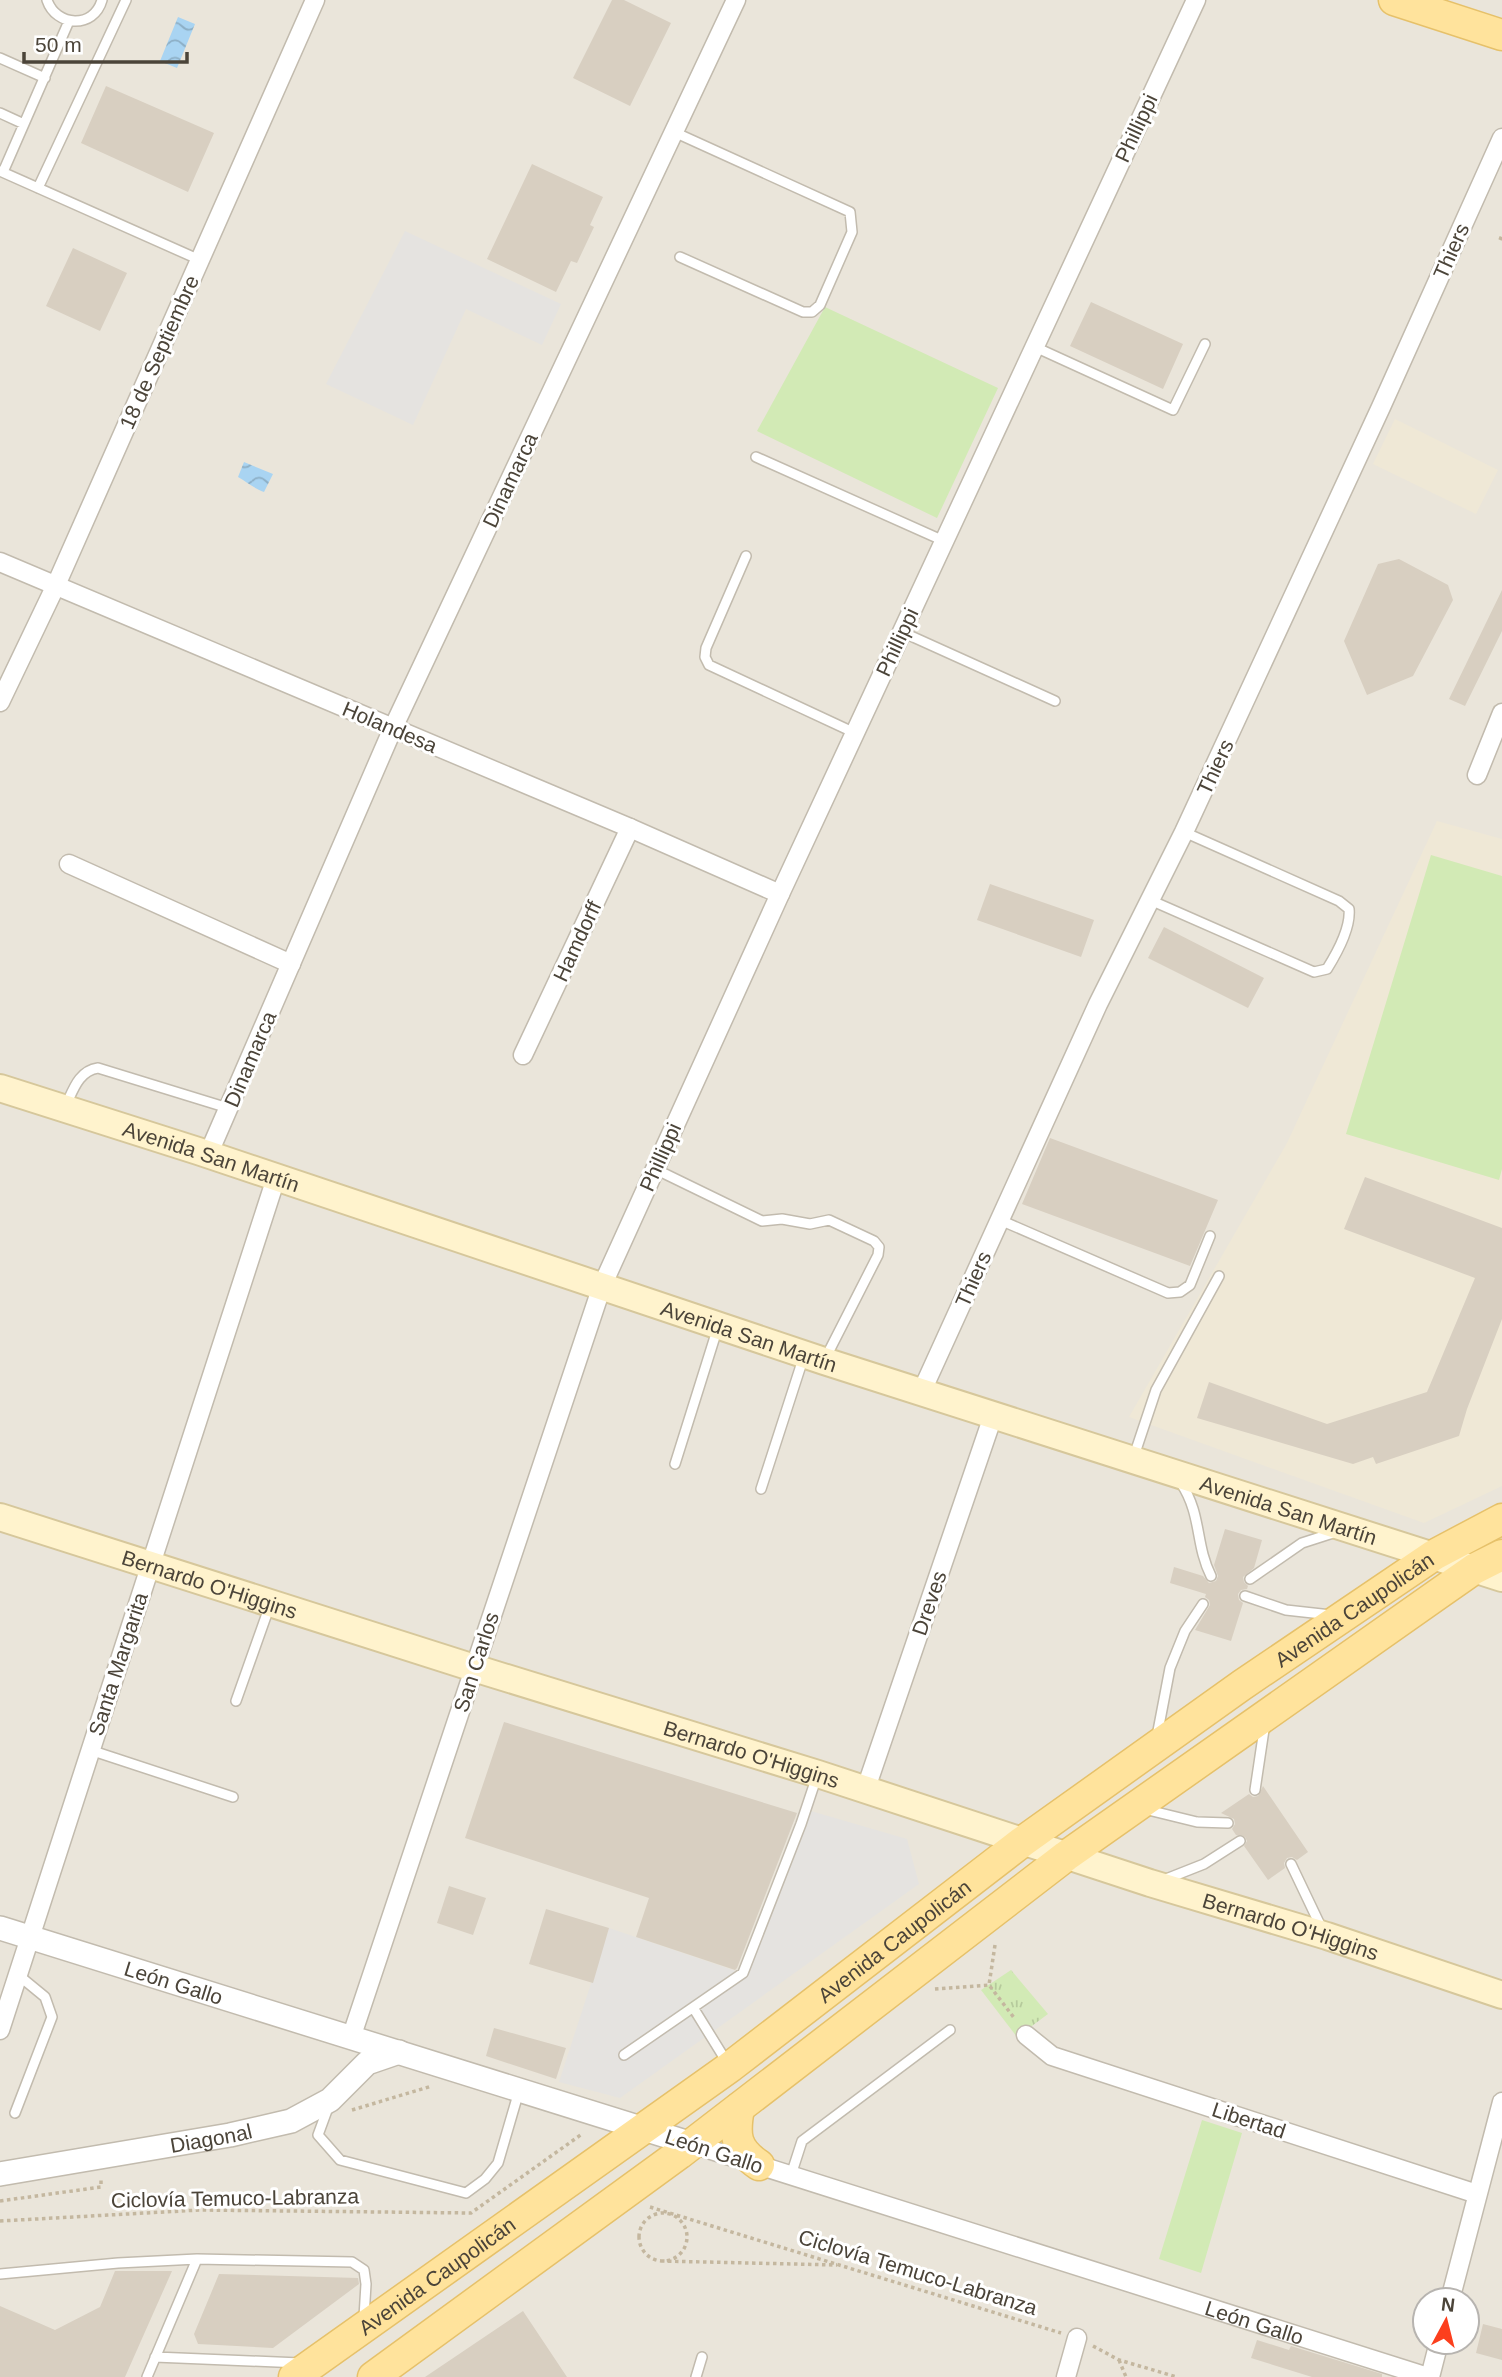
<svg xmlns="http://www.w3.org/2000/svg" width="1502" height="2377" font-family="Arial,sans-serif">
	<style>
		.residential { fill: #eae5da; fill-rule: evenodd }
		.education { fill: #efe8d6 }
		.grass { fill: url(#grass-tufts) }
		.park { fill: #d2eab5 }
		.parking { fill: #e5e3e0 }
		.water { fill: url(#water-waves) }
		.building { fill: #d8cfc1 }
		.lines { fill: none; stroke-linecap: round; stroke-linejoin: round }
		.service-casing { stroke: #c2bbae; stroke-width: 12 }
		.minor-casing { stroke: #c2bbae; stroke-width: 21 }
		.tertiary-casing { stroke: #c2bbae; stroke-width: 26 }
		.secondary-casing { stroke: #d6c79b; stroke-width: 30 }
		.primary-casing { stroke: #e6c16a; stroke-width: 33 }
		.path { stroke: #c4b79f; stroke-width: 3.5; stroke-dasharray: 3.5 3.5; stroke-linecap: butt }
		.service { stroke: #fff; stroke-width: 9 }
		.minor { stroke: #fff; stroke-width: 18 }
		.tertiary { stroke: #fff; stroke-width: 23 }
		.secondary { stroke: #fff3cd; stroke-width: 26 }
		.primary { stroke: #ffe39c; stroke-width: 30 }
		.labels { text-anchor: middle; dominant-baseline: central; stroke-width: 6; stroke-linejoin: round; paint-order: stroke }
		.street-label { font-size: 21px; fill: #4b4439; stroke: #fff }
	</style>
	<defs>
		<pattern id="grass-tufts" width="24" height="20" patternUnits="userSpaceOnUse" patternTransform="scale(1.75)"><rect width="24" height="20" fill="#d2eab5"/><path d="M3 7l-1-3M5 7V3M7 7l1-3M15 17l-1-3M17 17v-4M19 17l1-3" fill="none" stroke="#b6ca9c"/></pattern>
		<pattern id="water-waves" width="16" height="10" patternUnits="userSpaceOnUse" patternTransform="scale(1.75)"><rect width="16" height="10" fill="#a9d4f2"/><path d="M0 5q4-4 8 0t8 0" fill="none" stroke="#8caec5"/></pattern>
	</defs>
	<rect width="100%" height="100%" fill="#f6f3ec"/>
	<path class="residential" d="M0,0h1502v2377h-1502zM1425,2300h42v42h-42z"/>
	<path class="education" d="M1395,419l103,51 -22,44 -103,-50z
		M1437,821l65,18v647l-78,37 -295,-106 158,-274z"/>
	<path class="grass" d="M1011,1970l37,44 -31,23 -36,-47z"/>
	<path class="park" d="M825,307l173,81 -61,130 -180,-87z
		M1431,855l71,21v293l-3,11 -153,-46z
		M1202,2120l40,13 -41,140 -42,-14z"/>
	<path class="parking" d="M405,231l156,73 -19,41 -76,-36 -53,116 -87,-41z
		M804,1809l103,30 12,45 -299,214 -61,-16 50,-154 133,45z"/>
	<path class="water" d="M178,17l17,7 -18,44 -17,-7z
		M244,462l29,12 -9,18c-11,-4 -17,-10 -26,-15z"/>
	<path class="building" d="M612,0h12l47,23 -41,83 -57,-28z
		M106,86l108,47 -26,59 -107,-49z
		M532,164l71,33 -13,28 4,2 -17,36 -6,-2 -15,31 -69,-33z
		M73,248l54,25 -27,58 -54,-25z
		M1091,302l92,42 -20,45 -93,-43z
		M1399,559l49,26 5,15 -40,76 -46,19 -23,-54 34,-77z
		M1502,590v41l-37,75 -16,-7z
		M990,884l104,36 -13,37 -104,-37z
		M1164,927l100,51 -16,30 -100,-50z
		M1050,1138l168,62 -28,66 -168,-62z
		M1365,1177l137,51v91l-35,90 -8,27 -83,28 -3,-7 -20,7 -156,-46 12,-36 118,42 100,-32 48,-114 -131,-49z
		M1225,1529l37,11 -8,28 -11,9 1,5 4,4 -1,3 -6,1 -3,4 1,6 4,3 -12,38 -36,-11 15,-25 -1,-5 -4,-3 1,-3 -36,-11 4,-16 29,9 6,7 7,-2 2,-5 -4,-11z
		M504,1722l293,91 -60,155 -2,2 -99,-33 13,-39 -184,-60z
		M1263,1786l45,66 -11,8 -5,-3 -5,1 -3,5 1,5 -17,12 -24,-34 3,-5 -2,-4 -9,-2 -4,-6 3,-5 -1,-5 -13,-6 28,-19 4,3 5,-1z
		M449,1886l37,12 -13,37 -36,-12z
		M546,1909l63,19 -16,55 -64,-19z
		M494,2028l72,20 -10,31 -70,-23z
		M115,2271h57l-47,106h-125v-71l55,24 45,-23z
		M219,2274l139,4 1,6 -86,64 -75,-4 -4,-10z
		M523,2311l44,66h-142z
		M1483,2324l19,5v31l-26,-7z
		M1257,2340l32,10 2,-4 91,28v3h-70l-61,-19z"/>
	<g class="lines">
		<g class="service-casing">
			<path id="service" d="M47,0c9,27 47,29 55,0
				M0,58l45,20
				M0,113l24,11
				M674,132l176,80 2,20 -32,73 -8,7h-9l-123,-55
				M0,171l200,89
				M3,172l66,-151
				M38,188l88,-188
				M1035,347l138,63 32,-66
				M756,457l188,84
				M746,556l-40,92 -1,9 4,8 146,68
				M902,632l153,69
				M1150,900l164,72 13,-3c10,-16 24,-41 22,-60l-10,-8 -155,-69
				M65,1107c8,-16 13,-36 33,-39l130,40
				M655,1169l107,52 20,-2 28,5 19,-4 45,21 5,6 -1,8 -53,104
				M1000,1220l168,73 12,-1 10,-7 20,-49
				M1133,1459l23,-69 63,-114
				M675,1464l43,-137
				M1181,1483c21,32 14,61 30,93
				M761,1489l43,-133
				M1250,1579l52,-36 31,-10
				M1245,1596l41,14 45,5
				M236,1701l34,-96
				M1157,1736l13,-68 15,-37 18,-27
				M90,1750l143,47
				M1255,1790l10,-67
				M1144,1809l53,13 31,1
				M1291,1864l31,65
				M1166,1879l38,-15 36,-23
				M694,2009l34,55
				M624,2055l119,-82 58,-149 16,-48
				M329,2105l-11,30 22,25 126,33 19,-14 13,-16 21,-72
				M15,2113l37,-96 -7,-20 -28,-23
				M791,2175l11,-34 148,-111
				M0,2274l118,-11 79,-4 155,3 12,8 2,14 -2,33
				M155,2357l145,6
				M147,2377l50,-118
				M696,2377l6,-20"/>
		</g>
		<g class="minor-casing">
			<g id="minor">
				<path d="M0,562l630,266 150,66"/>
				<path d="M0,702l56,-117 259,-585"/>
				<path d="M1477,775l25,-62"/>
				<path d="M69,864l222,100"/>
				<path d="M523,1055l107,-227"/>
				<path d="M208,1155l185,-427 343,-728"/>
				<path d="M921,1393l177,-389 86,-172 197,-425 121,-269"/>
				<path d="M865,1791l128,-375"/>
				<path d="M0,2030l276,-852"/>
				<path d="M1026,2035l26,21 425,138"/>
				<path d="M351,2038l251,-752 178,-392 416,-894"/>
				<path id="s1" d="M692,2144l736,233"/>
				<path d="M1450,2300l52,-198"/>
				<path d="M1066,2377l11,-39"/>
				<path d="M1430,2377l9,-35"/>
			</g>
		</g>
		<g class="tertiary-casing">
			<g id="tertiary">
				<path id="s2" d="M0,1928l692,216"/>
				<path id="s3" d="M0,2174l230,-39 61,-14 39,-21 37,-37 32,-11"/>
			</g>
		</g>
		<g class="secondary-casing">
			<g id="secondary">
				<path id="s4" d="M0,1088l198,63 626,210 678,217"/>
				<path id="s5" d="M0,1517l474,151 344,106 332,109 177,53 175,59"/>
			</g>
		</g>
		<g class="primary-casing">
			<g id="primary">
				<path d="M1394,0l108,35"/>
				<path d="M739,2108c-5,27 -4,41 20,57"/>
				<path id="s6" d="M294,2377l436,-310 292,-225 220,-157 192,-130 68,-36"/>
				<path d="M373,2377l306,-223 387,-298 375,-264 33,-23 28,-14"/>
			</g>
		</g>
		<path class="path" d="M1500,240l2,-5
			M995,1945l-6,40 26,34
			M935,1989l54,-4
			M352,2110l80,-24
			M0,2201l101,-14v-8
			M650,2207l411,126
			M639 2237a24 24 0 1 1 48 0a24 24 0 1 1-48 0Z
			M0,2221l200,-11 271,3 111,-79
			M661,2261l176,4
			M1093,2346l26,14 58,17
			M1119,2360l7,17"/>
		<use href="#service" class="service"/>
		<use href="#minor" class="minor"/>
		<use href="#tertiary" class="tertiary"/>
		<use href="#secondary" class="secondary"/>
		<use href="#primary" class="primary"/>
	</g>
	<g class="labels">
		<g class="street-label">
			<text transform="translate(1136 128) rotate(-65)">Phillippi</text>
			<text transform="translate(1451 251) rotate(-66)">Thiers</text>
			<text transform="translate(159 352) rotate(-66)">18 de Septiembre</text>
			<text transform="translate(510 480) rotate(-65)">Dinamarca</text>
			<text transform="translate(897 642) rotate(-65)">Phillippi</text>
			<text transform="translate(390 727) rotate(23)">Holandesa</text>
			<text transform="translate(1215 767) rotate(-65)">Thiers</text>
			<text transform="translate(577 941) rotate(-65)">Hamdorff</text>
			<text transform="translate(250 1059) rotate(-67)">Dinamarca</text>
			<text stroke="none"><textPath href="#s4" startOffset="222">Avenida San Martín</textPath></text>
			<text transform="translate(660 1157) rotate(-66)">Phillippi</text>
			<text transform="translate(973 1279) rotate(-66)">Thiers</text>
			<text stroke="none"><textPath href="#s4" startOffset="789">Avenida San Martín</textPath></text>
			<text stroke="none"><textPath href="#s4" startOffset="1356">Avenida San Martín</textPath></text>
			<text stroke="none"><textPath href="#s5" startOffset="220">Bernardo O'Higgins</textPath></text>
			<text transform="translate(929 1603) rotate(-71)">Dreves</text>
			<text stroke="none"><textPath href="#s6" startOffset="1309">Avenida Caupolicán</textPath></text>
			<text transform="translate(476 1662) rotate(-72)">San Carlos</text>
			<text transform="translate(118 1664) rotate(-72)">Santa Margarita</text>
			<text stroke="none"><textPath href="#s5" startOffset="788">Bernardo O'Higgins</textPath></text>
			<text stroke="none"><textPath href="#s5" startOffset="1354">Bernardo O'Higgins</textPath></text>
			<text stroke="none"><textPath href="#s6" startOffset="742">Avenida Caupolicán</textPath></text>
			<text stroke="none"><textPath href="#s2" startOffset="182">León Gallo</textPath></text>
			<text transform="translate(1249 2120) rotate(18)">Libertad</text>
			<text stroke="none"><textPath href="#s3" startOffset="214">Diagonal</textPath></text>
			<text transform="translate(714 2151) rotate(18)">León Gallo</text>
			<text transform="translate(235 2198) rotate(-1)">Ciclovía Temuco-Labranza</text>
			<text transform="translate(918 2272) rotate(17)">Ciclovía Temuco-Labranza</text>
			<text stroke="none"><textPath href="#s6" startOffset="175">Avenida Caupolicán</textPath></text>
			<text stroke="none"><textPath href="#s1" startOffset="590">León Gallo</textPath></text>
		</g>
	</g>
	<g transform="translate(1446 2321) rotate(7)"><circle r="33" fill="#ffffff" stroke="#b7b4b0" stroke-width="2"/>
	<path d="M0-5L12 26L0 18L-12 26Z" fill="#fc3f1d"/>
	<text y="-10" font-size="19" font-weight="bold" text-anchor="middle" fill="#4b4439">N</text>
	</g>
	<path d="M24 52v10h163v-10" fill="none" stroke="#4b4439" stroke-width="3.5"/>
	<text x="35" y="52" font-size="21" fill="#4b4439" stroke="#ffffff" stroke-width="5" paint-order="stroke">50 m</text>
</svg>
